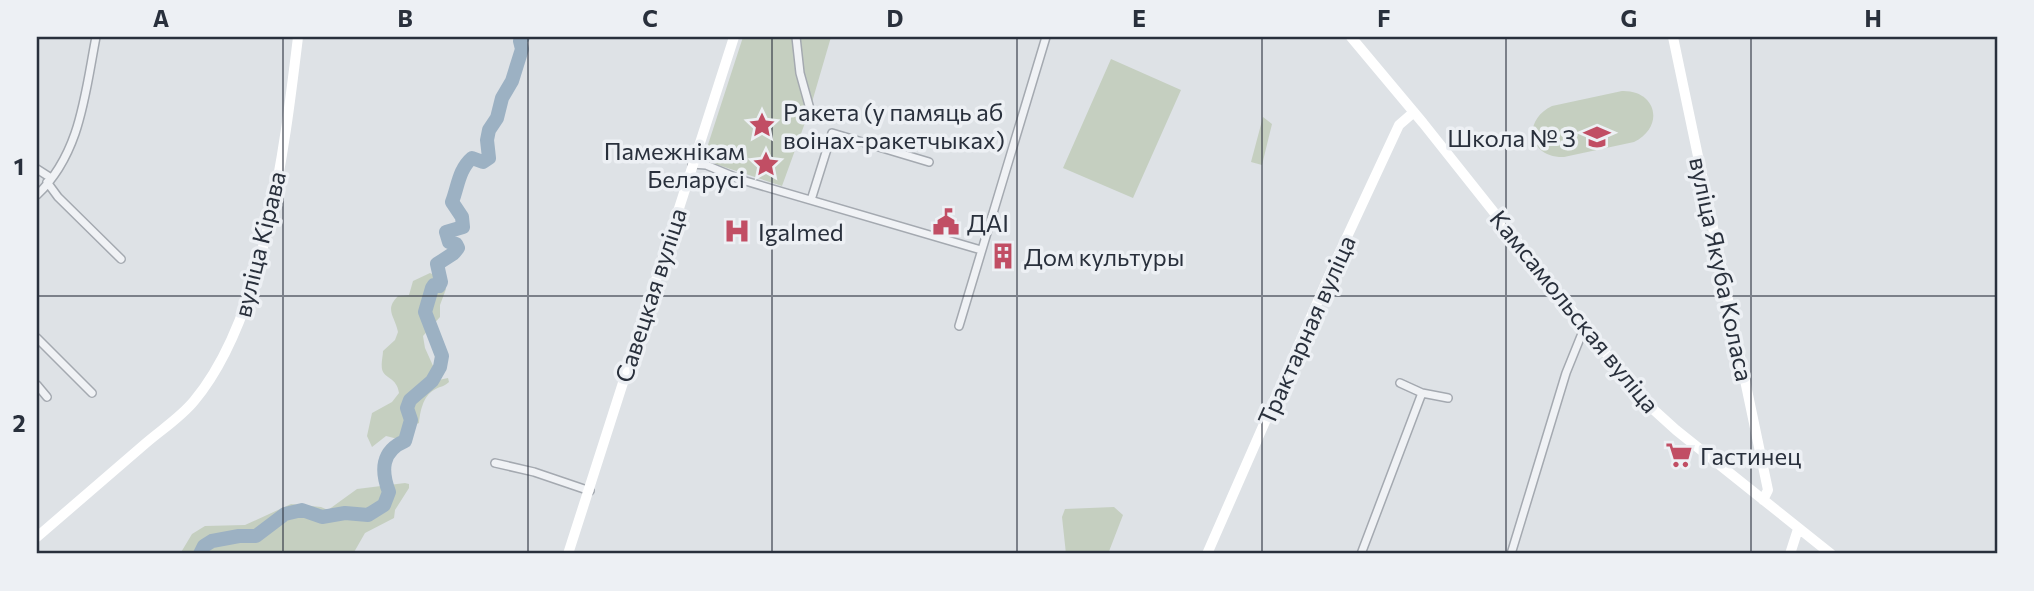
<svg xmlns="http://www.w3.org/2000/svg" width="2034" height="591" font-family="Commissioner,sans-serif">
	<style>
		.green { fill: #c5cfc0 }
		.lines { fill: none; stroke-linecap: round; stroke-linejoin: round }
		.river { stroke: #9cb1c3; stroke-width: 14 }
		.street-casing { stroke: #a4a9b0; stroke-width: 10 }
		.street { stroke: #f0f2f5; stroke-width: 7 }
		.secondary { stroke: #fff; stroke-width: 10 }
		.grid { fill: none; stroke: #29303c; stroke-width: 2; stroke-opacity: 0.55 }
		.labels { text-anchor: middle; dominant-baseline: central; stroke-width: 7; stroke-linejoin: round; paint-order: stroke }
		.poi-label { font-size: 24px; fill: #29303c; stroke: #edf0f4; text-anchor: start }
		.street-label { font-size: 24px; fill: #29303c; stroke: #edf0f4 }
		.neatline { fill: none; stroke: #29303c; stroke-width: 2.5 }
		.grid-label { font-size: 23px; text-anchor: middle; font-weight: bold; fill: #29303c }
	</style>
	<rect width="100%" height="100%" fill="#dee2e6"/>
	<path class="green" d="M743,37h88l-21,72 -28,77 -79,-26z
		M1111,59l70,31 -48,108 -70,-30z
		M1622,91c35,-1 43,36 12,51l-70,15c-35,1 -43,-36 -12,-51z
		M1263,117l9,7 -10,41 -11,-3z
		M430,273l11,5 5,11 -6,16v12l-17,19 2,12 9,20 -8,12 3,2 19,-4 1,4c-5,5 -9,4 -15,8 -11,6 -14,22 -15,33 -9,3 -10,11 -17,17l-16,-4 -14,11 -5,-11 5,-23 20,-11 7,-9c-2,-16 -15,-14 -17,-24 -1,-5 1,-14 1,-18l12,-11 3,-8c-3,-16 -14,-22 0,-36l11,-1 4,-14z
		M405,483l4,1v4l-14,22 -1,8 -29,15 -12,21h-173l12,-20 13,-8 40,-1 46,-21 30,3 7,3 29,-21z
		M1114,507l9,8 -15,39h-42l-4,-37 3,-8z"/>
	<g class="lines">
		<path class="river" d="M200,554l4,-8 8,-5 27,-5h17l29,-22 17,-4 20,7 23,-4 23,2 16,-10 5,-13c-8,-21 -8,-41 16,-51l6,-21 -4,-12 3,-8 22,-19 8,-14 2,-11 -17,-44 7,-24 2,-3 5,1 2,-4 -4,-18 17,-11 4,-5 -2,-4 -7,-2 -3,-10 17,-5 -1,-10 -10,-15c6,-16 7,-33 20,-44l11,4 6,-4 -2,-18 2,-10 8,-12 5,-20 10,-17 10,-32 -2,-8 3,-4"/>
		<g class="street-casing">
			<path id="street" d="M796,37l4,36 10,36
				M692,164l14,1 36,15 239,70
				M37,169l14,9
				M47,182l11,15 63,62
				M37,195c44,-42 48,-102 59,-158
				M811,200l21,-67 97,29
				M959,326l87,-289
				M37,338l55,55
				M1400,383l22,10 26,5
				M37,385l10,12
				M495,463l39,9 56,19
				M1361,554l61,-161
				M1511,554l55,-181 19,-47"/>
		</g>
		<use href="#street" class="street"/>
		<path class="secondary" d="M1351,37l72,86 221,278 32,29 155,124
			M1673,37l95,453 -5,10
			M37,537c36,-31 72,-62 109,-94 15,-13 35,-26 48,-42 71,-85 91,-256 104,-364
			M568,554l166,-517
			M1207,554l125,-285 67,-144 15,-13
			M1790,554l8,-25"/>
	</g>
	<path class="grid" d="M283,37v517M528,37v517M772,37v517M1017,37v517M1262,37v517M1506,37v517M1751,37v517M37,296h1960"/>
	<defs>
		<g id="sight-bare" transform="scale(2.1)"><path d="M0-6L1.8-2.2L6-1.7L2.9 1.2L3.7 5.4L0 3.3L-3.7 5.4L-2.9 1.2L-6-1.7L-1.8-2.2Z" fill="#c14e64" stroke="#edf0f4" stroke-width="2.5" paint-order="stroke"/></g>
		<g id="school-bare" transform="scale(2.1)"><path d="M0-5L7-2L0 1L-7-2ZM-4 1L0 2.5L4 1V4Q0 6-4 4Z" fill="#c14e64" stroke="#edf0f4" stroke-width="2.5" paint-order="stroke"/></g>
		<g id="civic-bare" transform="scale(2.1)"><path d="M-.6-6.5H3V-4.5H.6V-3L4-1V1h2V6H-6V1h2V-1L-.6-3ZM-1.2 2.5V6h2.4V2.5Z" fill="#c14e64" stroke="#edf0f4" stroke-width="2.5" paint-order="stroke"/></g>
		<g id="hospital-bare" transform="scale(2.1)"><path d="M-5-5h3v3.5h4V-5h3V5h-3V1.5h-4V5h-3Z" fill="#c14e64" stroke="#edf0f4" stroke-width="2.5" paint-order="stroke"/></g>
		<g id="building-bare" transform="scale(2.1)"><path d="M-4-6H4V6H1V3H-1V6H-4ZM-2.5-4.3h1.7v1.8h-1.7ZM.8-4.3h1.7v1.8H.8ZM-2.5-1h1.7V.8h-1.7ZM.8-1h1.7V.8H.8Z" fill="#c14e64" stroke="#edf0f4" stroke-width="2.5" paint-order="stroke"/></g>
		<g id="supermarket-bare" transform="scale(2.1)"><path d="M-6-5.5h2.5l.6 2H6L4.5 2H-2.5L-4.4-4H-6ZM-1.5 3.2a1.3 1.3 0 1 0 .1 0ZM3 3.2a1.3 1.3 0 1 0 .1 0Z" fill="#c14e64" stroke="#edf0f4" stroke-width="2.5" paint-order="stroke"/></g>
	</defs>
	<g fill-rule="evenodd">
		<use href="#sight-bare" x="762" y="125"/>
		<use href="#school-bare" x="1597" y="137"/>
		<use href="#sight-bare" x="766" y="164"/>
		<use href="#civic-bare" x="946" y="222"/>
		<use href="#hospital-bare" x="737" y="231"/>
		<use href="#building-bare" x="1003" y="256"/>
		<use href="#supermarket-bare" x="1679" y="455"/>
	</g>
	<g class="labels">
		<g class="poi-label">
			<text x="783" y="111">Ракета (у памяць аб<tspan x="783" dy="28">воінах-ракетчыках)</tspan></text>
			<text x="1576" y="137" text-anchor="end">Школа № 3</text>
			<text x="745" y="150" text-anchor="end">Памежнікам<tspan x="745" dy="28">Беларусі</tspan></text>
			<text x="967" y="222">ДАІ</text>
			<text x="758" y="231">Igalmed</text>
			<text x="1024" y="256">Дом культуры</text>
			<text x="1700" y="455">Гастинец</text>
		</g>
		<g class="street-label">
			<text transform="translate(259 244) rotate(-76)">вуліца Кірава</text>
			<text transform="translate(1722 269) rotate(78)">вуліца Якуба Коласа</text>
			<text transform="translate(650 295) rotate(-72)">Савецкая вуліца</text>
			<text transform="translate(1575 311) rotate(51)">Камсамольская вуліца</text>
			<text transform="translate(1306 330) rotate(-66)">Трактарная вуліца</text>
		</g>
	</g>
	<rect width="2034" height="591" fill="none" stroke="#edf0f4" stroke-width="77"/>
	<rect x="38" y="38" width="1958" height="514" class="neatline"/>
	<g class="grid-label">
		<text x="161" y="27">A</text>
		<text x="405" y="27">B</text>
		<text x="650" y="27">C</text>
		<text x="895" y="27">D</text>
		<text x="1139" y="27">E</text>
		<text x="1384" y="27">F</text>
		<text x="1629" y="27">G</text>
		<text x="1873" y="27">H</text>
		<text x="19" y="175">1</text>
		<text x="19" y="432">2</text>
	</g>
</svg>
